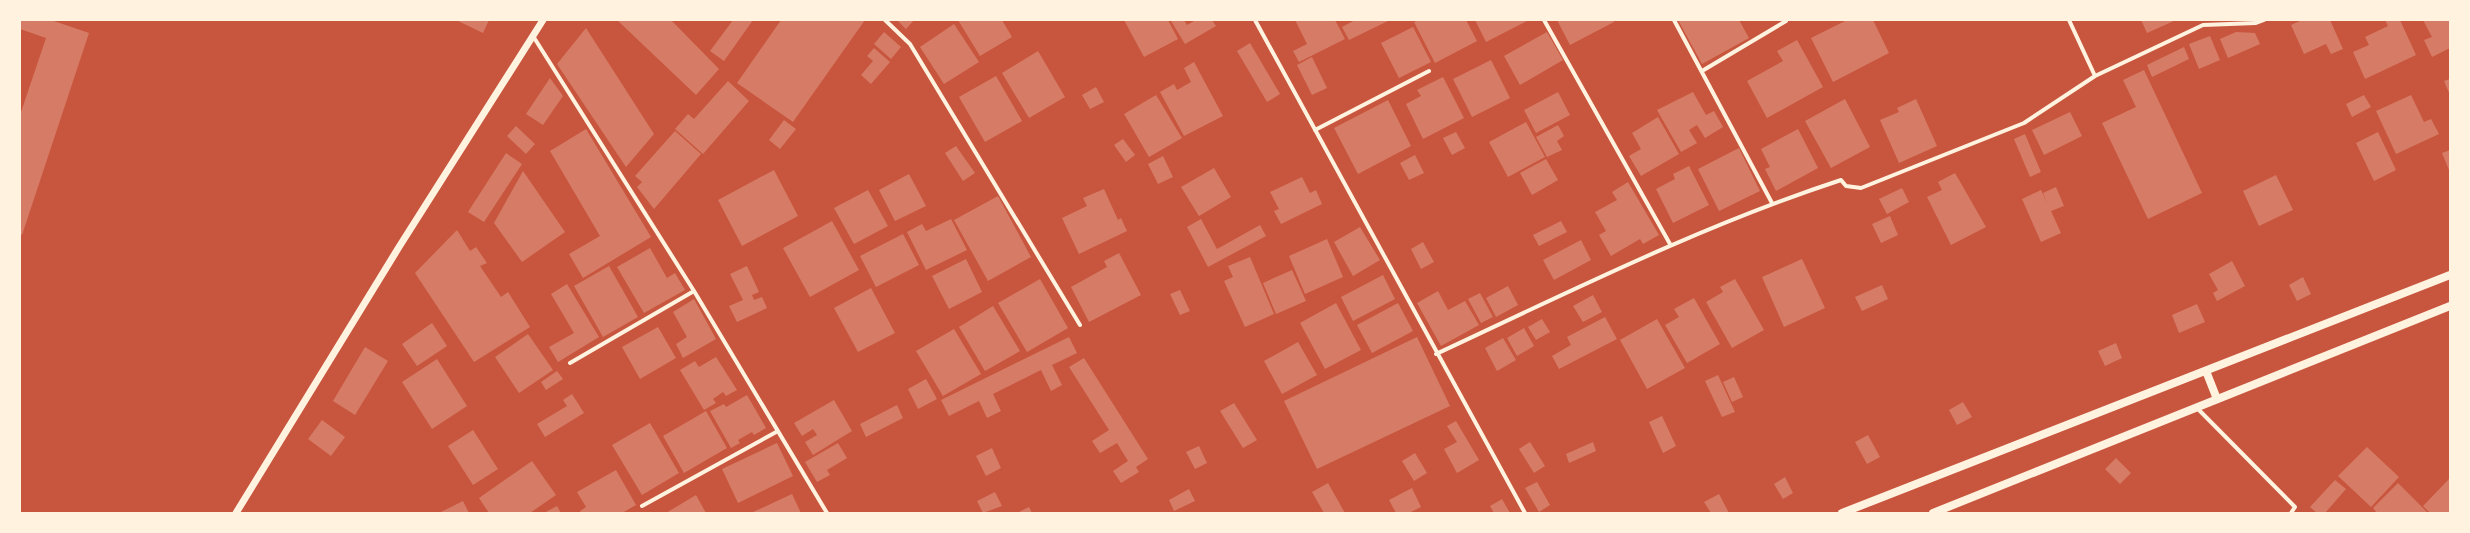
<svg xmlns="http://www.w3.org/2000/svg" width="2470" height="533" font-family="'Nunito Sans',sans-serif">
	<style>
		.building { fill: #d67c66 }
		.lines { fill: none; stroke-linecap: round; stroke-linejoin: round }
		.minor { stroke: #fff3e0; stroke-width: 4 }
		.tertiary { stroke: #fff3e0; stroke-width: 7 }
		.secondary { stroke: #fff3e0; stroke-width: 8 }
	</style>
	<rect width="100%" height="100%" fill="#c8553d"/>
	<path class="building" d="M20,20h31l38,13 -67,202 -2,-1v-119l26,-77 -26,-9z
		M456,20h33l-6,13z
		M617,20h54l48,49 -23,26z
		M733,20h20l-29,41 -14,-10z
		M781,20h84l-72,102 -56,-39z
		M897,20h17l-8,9z
		M958,20h44l10,17 -32,19z
		M1124,20h44l10,19 -34,18z
		M1173,20h11l3,5 9,-5h16l4,6 -31,18 -14,-23z
		M1295,20h40l10,19 -46,23 -6,-11 14,-7z
		M1355,20h35l-41,20 -7,-13z
		M1419,20h47l11,21 -42,22 -21,-41z
		M1475,20h54l-43,22z
		M1557,20h56l1,2 -44,23z
		M1678,20h61l10,18 -47,26z
		M1847,20h26l16,33 -56,29 -22,-44z
		M2141,20h35l-29,13z
		M2302,20h28l13,29 -12,5 -5,-10 -22,10 -13,-29z
		M2385,20h15l16,35 -51,24 -12,-27 16,-7 -4,-8 23,-11z
		M2423,20h27v28l-18,9 -8,-17 8,-3z
		M954,24l25,38 -35,22 -24,-37z
		M1413,27l18,35 -32,16 -18,-35z
		M586,28l68,106 -28,33 -69,-103z
		M884,32l17,15 -10,12 -17,-15z
		M1547,32l16,28 -43,25 -16,-29z
		M2236,32l19,1 5,11 -32,14 -8,-19z
		M2210,36l10,24 -21,9 -10,-25z
		M1797,40l26,47 -56,31 -20,-37 36,-20 -6,-10z
		M1250,43l30,51 -13,8 -30,-51z
		M2184,47l5,12 -37,18 -5,-12z
		M874,48l16,14 -19,22 -10,-9 12,-14 -6,-5z
		M1038,51l27,46 -36,21 -27,-45z
		M1312,57l15,31 -15,7 -15,-30z
		M1491,60l19,38 -38,19 -19,-38z
		M1194,62l29,54 -39,20 -24,-44 14,-8 3,6 14,-8 -7,-14z
		M2144,70l58,123 -54,26 -46,-96 34,-16 -13,-27z
		M996,76l26,45 -37,21 -26,-45z
		M1443,77l21,41 -41,21 -17,-35 15,-8 -4,-6z
		M550,78l13,18 -20,29 -17,-11z
		M2450,79v16l-6,-14z
		M728,81l21,20 -46,53 -28,-25 13,-15 6,5z
		M1096,87l8,15 -14,7 -8,-14z
		M1558,92l12,23 -34,18 -12,-23z
		M1693,92l13,23 8,-4 9,16 -18,11 -8,-13 -8,5 8,13 -16,9 -24,-42z
		M1156,95l26,43 -33,19 -25,-43z
		M2364,95l7,12 -19,10 -6,-13z
		M2411,95l13,27 7,-3 8,15 -43,20 -20,-43z
		M1845,99l25,48 -39,21 -26,-47z
		M1916,99l21,47 -38,17 -19,-43 19,-8 -2,-4z
		M1388,100l23,46 -53,28 -24,-46z
		M2070,112l12,24 -38,19 -12,-25z
		M1658,117l21,37 -38,22 -12,-20 12,-7 -9,-16z
		M784,120l12,9 -16,20 -11,-9z
		M1526,122l19,35 -37,20 -19,-35z
		M1558,125l6,11 -7,5 5,9 -15,7 -11,-20z
		M516,126l19,18 -9,10 -19,-18z
		M586,129l65,108 -68,41 -14,-24 31,-18 -50,-85z
		M1798,129l20,39 -42,23 -11,-22 5,-2 -9,-18z
		M675,131l26,23 -47,55 -17,-22 5,-5 -7,-6z
		M1456,132l9,16 -13,7 -9,-17z
		M2378,132l18,38 -22,11 -18,-38z
		M2025,134l16,38 -11,5 -16,-38z
		M1123,139l12,16 -9,7 -12,-17z
		M956,146l19,27 -12,8 -18,-28z
		M1739,148l21,43 -41,20 -21,-42z
		M2450,150v20h-1l-7,-17z
		M506,153l16,11 -38,58 -16,-10z
		M1415,155l9,18 -15,7 -9,-17z
		M1163,156l10,21 -15,7 -10,-20z
		M1546,159l12,21 -26,15 -12,-22z
		M1689,166l20,39 -36,18 -17,-34 19,-10 -2,-5z
		M1214,168l17,29 -32,19 -18,-29z
		M774,170l24,46 -56,30 -24,-46z
		M523,171l42,61 -43,30 -28,-39z
		M1955,173l31,54 -35,18 -24,-48 15,-7 -4,-8z
		M909,174l17,32 -31,15 -16,-31z
		M2276,175l17,35 -34,16 -16,-35z
		M1302,177l8,16 6,-3 6,14 -41,20 -7,-13 5,-2 -9,-17z
		M1628,182l31,53 -16,9 -3,-5 -29,17 -12,-21 7,-4 -11,-19 22,-12 -5,-8z
		M2056,187l8,19 -13,5 10,22 -20,9 -19,-43 19,-9 7,15 -5,-12z
		M1902,188l7,14 -22,12 -8,-15z
		M1104,189l14,31 3,-2 6,13 -48,23 -17,-36 25,-12 -4,-8z
		M868,190l20,36 -34,18 -20,-36z
		M998,196l33,61 -43,24 -34,-61z
		M1890,216l8,19 -17,8 -9,-19z
		M951,219l16,31 -41,20 -19,-38 15,-8 4,7z
		M1201,219l16,30 43,-24 6,11 -58,31 -21,-40z
		M832,221l27,49 -49,27 -27,-49z
		M1561,221l6,11 -28,14 -6,-11z
		M1360,227l20,33 -27,16 -19,-34z
		M457,230l13,21 6,-4 11,16 -7,3 21,31 7,-5 22,35 -56,35 -59,-89z
		M903,234l16,31 -43,22 -16,-31z
		M1327,239l16,38 -38,17 -16,-38z
		M1581,240l10,20 -37,20 -11,-20z
		M1423,242l11,20 -13,7 -10,-20z
		M650,248l17,30 8,-5 10,17 -41,23 -27,-46z
		M1119,253l22,42 -52,27 -18,-35 36,-20 -3,-6z
		M1250,257l24,57 -29,13 -21,-46 9,-4 -5,-11z
		M966,259l16,33 -33,17 -17,-33z
		M1802,259l23,49 -41,19 -22,-50z
		M2232,261l13,25 -28,15 -4,-8 5,-3 -9,-16z
		M609,266l29,51 -35,20 -29,-51z
		M747,266l12,26 -7,3 2,5 8,-3 5,11 -30,14 -8,-16 14,-6 -13,-26z
		M1292,270l14,31 -30,13 -13,-31z
		M1383,275l12,24 -42,22 -12,-24z
		M2303,277l8,17 -14,7 -8,-16z
		M1040,279l28,49 -41,24 -29,-49z
		M1735,279l29,51 -32,18 -26,-46 17,-10 -3,-5z
		M567,284l32,53 -41,25 -9,-15 25,-14 -23,-39z
		M1882,285l6,14 -26,12 -7,-14z
		M1508,286l10,19 -22,12 -10,-19z
		M871,288l24,45 -37,19 -24,-44z
		M1180,290l10,21 -10,4 -10,-21z
		M1438,291l10,19 17,-9 14,24 -38,21 -24,-43z
		M1480,293l13,24 -12,6 -13,-24z
		M1593,295l9,17 -19,10 -10,-16z
		M1694,298l26,46 -33,19 -22,-38 14,-8 -5,-8z
		M694,299l22,40 -33,19 -7,-14 11,-7 -14,-25z
		M1336,303l25,47 -36,19 -25,-46z
		M1398,303l15,28 -41,22 -15,-28z
		M2197,304l8,18 -26,11 -7,-18z
		M993,306l27,45 -35,20 -26,-44z
		M1605,317l12,22 -58,30 -7,-13 19,-11 -4,-8z
		M1542,319l8,13 -14,8 -8,-13z
		M1657,319l28,49 -38,21 -27,-49z
		M432,323l15,23 -30,20 -15,-22z
		M658,327l18,31 -36,21 -18,-32z
		M1524,328l10,18 -17,10 -10,-18z
		M954,329l27,45 -38,22 -27,-45z
		M528,334l25,36 -34,23 -24,-36z
		M1069,337l8,16 -25,12 10,20 -11,6 -10,-21 -48,24 8,17 -14,7 -8,-17 -30,15 -8,-16z
		M1417,337l33,69 -133,63 -33,-68z
		M1503,338l13,22 -19,11 -12,-23z
		M1298,342l19,33 -35,19 -18,-33z
		M2116,343l6,15 -17,8 -7,-15z
		M365,347l23,14 -33,54 -22,-14z
		M716,357l21,33 -11,6 -3,-4 -10,7 3,4 -12,7 -24,-40 15,-9 4,6z
		M1084,358l64,101 -12,8 3,5 -18,11 -8,-12 15,-10 -11,-18 -17,10 -8,-12 17,-11 -40,-63z
		M437,359l30,47 -35,23 -30,-47z
		M557,371l6,8 -17,11 -5,-8z
		M1718,375l17,37 -13,5 -17,-36z
		M1734,377l9,20 -11,5 -9,-20z
		M926,379l11,20 -19,10 -10,-20z
		M572,394l12,19 -39,24 -8,-13 30,-18 -4,-6z
		M747,395l19,33 -12,7 -2,-3 -14,8 2,3 -9,5 -21,-37 14,-7 2,3z
		M834,400l18,31 -39,24 -8,-13 12,-7 -4,-6 -11,7 -8,-13z
		M1963,402l9,15 -15,8 -8,-15z
		M1234,403l23,37 -14,8 -23,-37z
		M897,405l6,13 -37,19 -6,-13z
		M706,411l21,37 -43,25 -21,-37z
		M1662,416l14,30 -13,7 -14,-31z
		M322,420l23,17 -14,19 -23,-17z
		M1456,421l23,39 -22,13 -13,-24 13,-7 -10,-16z
		M650,423l29,50 -37,22 -30,-50z
		M473,430l25,39 -25,16 -25,-39z
		M1868,435l12,22 -13,7 -12,-22z
		M1530,442l15,24 -11,7 -15,-24z
		M1593,442l3,9 -27,12 -3,-9z
		M777,443l16,33 -55,27 -16,-34z
		M838,443l9,15 -20,12 3,5 -13,7 -12,-20z
		M1199,446l8,17 -12,6 -9,-17z
		M2367,447l32,30 -28,30 -33,-31z
		M992,448l9,20 -15,8 -10,-20z
		M1415,453l12,20 -13,8 -12,-20z
		M2116,458l15,15 -11,11 -15,-15z
		M532,461l24,34 -26,18h-41l-10,-15z
		M616,470l20,35 -14,8h-41l-1,-2 6,-4 -9,-15z
		M1785,477l8,16 -10,6 -9,-15z
		M2449,479l1,34h-20l-7,-7z
		M2335,480l11,9 -21,24h-8l-7,-6z
		M1537,482l13,23 -11,7 -14,-24z
		M1328,483l17,30h-21l-12,-21z
		M2398,483l30,30h-51l-4,-5z
		M1412,488l9,19 -12,6h-13l-7,-13z
		M1189,489l6,12 -21,10 -5,-11z
		M995,492l7,14 -19,7 -6,-12z
		M792,494l9,19h-50z
		M1719,494l10,19h-18l-7,-11z
		M696,495l10,18h-40z
		M1502,499l8,14h-16l-4,-7z
		M463,501l6,12h-30z
		M557,506l4,7h-17z
		M1029,507l3,6h-15z"/>
	<g class="lines">
		<path class="minor" d="M885,20l25,24 170,281
			M1255,20l270,493
			M1544,20l126,224
			M1674,20l98,183
			M2069,20l26,56
			M533,36l161,255 133,222
			M1702,71l84,-50
			M1315,130l114,-59
			M1436,354c133,-62 265,-128 405,-174l5,6 15,2 163,-65 71,-47 108,-51 53,-2 8,-3
			M570,363l124,-72
			M2196,407l99,100 -4,6
			M642,506l136,-75"/>
		<path class="tertiary" d="M236,513l163,-266 144,-227"/>
		<path class="secondary" d="M2206,371l11,28
			M1842,513l608,-238
			M1933,513l517,-207"/>
	</g>
	<rect width="2470" height="533" fill="none" stroke="#fff3e0" stroke-width="42"/>
</svg>
